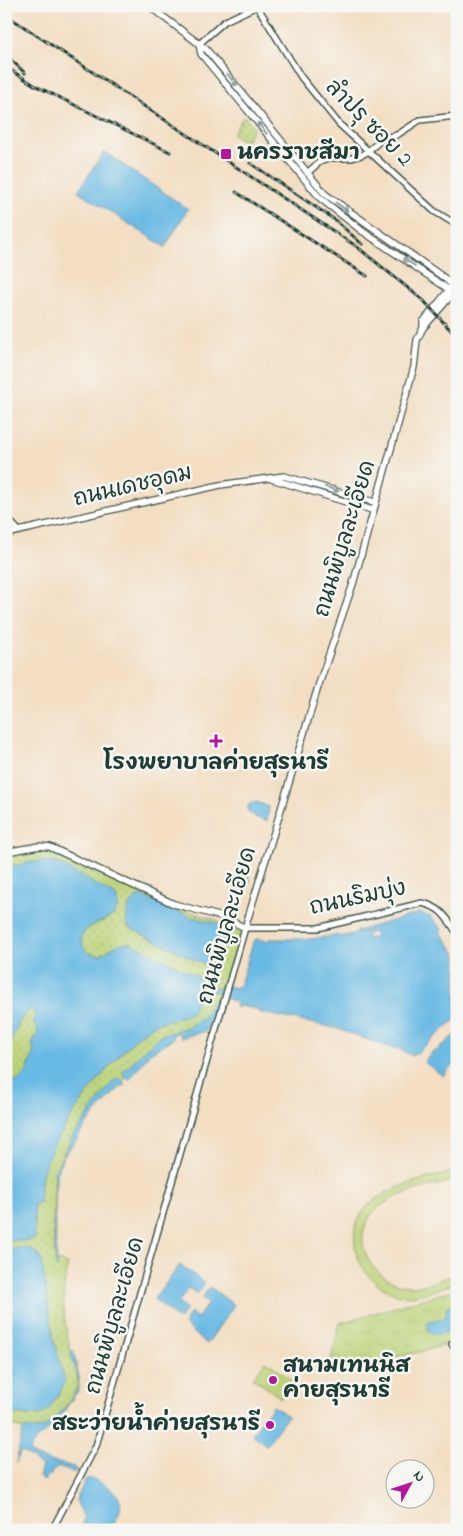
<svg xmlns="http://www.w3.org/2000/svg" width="463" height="1536" font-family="'Indie Flower','Playpen Sans Thai',sans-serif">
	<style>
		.grass { fill: url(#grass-tufts); stroke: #6e8856 }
		.park { fill: url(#park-dots); stroke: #6e8856 }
		.pitch { fill: #bcd378; stroke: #6e8856 }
		.water { fill: #67b9e3; stroke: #437b8c }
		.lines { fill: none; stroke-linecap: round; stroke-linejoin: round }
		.tertiary-casing { stroke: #3f5549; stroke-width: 8 }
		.secondary-casing { stroke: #3f5549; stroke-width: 8 }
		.tertiary { stroke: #fff; stroke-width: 5 }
		.secondary { stroke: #fff; stroke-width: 5.5 }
		.rail-casing { stroke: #1f3d34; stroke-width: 3 }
		.rail { stroke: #f6f6f2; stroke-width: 1; stroke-dasharray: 4; stroke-linecap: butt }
		.oneway { stroke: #8f9e9a }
		.poi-dot { fill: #b5179e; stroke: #f6f6f2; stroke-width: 2 }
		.labels { text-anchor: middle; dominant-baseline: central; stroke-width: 5; stroke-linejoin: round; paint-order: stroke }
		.street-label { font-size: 22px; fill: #1f3d34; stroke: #f6f6f2 }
		.poi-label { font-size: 22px; font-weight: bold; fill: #1f3d34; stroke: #f6f6f2; text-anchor: start }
	</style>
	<defs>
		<pattern id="grass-tufts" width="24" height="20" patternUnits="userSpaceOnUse" patternTransform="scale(1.25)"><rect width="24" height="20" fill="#bcd378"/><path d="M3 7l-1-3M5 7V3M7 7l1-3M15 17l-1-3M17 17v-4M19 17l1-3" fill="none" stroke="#a1b668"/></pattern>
		<pattern id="park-dots" width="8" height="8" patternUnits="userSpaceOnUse" patternTransform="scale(1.25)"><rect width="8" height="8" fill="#bcd378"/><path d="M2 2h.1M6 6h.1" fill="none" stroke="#a1b668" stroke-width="1.8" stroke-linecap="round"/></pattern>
	</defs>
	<rect width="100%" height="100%" fill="#f6f6f2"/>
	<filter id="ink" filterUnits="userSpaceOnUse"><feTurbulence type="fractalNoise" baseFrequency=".02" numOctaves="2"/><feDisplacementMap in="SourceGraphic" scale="10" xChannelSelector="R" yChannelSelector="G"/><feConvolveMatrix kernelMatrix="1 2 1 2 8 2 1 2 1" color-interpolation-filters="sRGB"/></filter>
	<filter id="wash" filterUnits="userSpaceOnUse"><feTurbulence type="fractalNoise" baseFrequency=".0096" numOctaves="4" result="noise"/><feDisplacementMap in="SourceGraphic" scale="20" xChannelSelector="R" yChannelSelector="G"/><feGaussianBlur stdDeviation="1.12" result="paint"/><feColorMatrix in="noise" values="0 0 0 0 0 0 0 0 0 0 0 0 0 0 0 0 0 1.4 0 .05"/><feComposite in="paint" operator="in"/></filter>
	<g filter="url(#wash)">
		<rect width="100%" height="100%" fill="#f3dec2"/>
		<path class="grass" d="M457,1289v47l-14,10 -70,17 -43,-1 10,-39z"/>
		<path class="park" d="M244,116l10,12 -9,14 -13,-8z
			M45,849l120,56 52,15 8,7 16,6 -13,48 -24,38 -8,6 -35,12 -39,45 -6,-1 -49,66 -12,29 1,85 12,3c-7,27 -5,52 1,80 3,12 10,24 10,37 0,14 -25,45 -39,49 -10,3 -24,-3 -34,-6v-568z"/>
		<path class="pitch" d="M457,1171v9c-27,7 -62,11 -82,31 -29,29 -2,72 34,75 14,2 34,-8 48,-12v9c-17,4 -39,16 -56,12 -41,-8 -64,-63 -30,-92 23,-20 57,-24 86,-32z
			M266,1361l27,20 -12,17 -28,-20z"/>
		<path class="water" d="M104,152l84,57 -23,38 -87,-56z
			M257,802l12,5 -2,14 -12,-4 -8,-7 2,-6z
			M40,861l19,3 57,32 2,9 -4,10c-14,9 -46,14 -26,38l12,2 19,-11 10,-2 68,34 6,9 18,4 5,-4 9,3 5,-3 13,-43 3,-3 13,2v-2h41l28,-4 1,2 30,-6v3l-3,1 1,4 9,-2 -1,-5 -4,1 -1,-3 -13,3 -1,-2 63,-18 12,4 11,12 -2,2 17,24 -1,64 -43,37 -18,-9 -1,2 -59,-21 -77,-16 -1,-3 -17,-3 -4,2 -1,-6 -15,-6 -14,35 -26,7 1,-4 -7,-1 -1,6 -23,14 -21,27 -5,-3 -1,-6 36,-35 29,-9 14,-9 18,-25 -18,-5 -10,24c-13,8 -30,7 -43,16 -31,21 -90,99 -103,134 -5,13 -6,27 -7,41l-5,1 1,35 -11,2 -18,-1v-163l10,5 10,-8 5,-14 3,-8 -2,-8 6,-12 -5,-11 2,-7 -2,-4 -4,-1 -9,12 -14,31v-185z
			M245,870l3,2 2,9 -4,8 -4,1 -12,-5v-7l9,-1z
			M141,896l50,21 29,7 2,11 -8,25 -11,4 -75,-37c-5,-10 2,-29 13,-31z
			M457,1033v31l-4,3 -2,-1 -8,10 -19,-14 9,-11 2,1z
			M120,1079l4,3v4c-10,4 -14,13 -22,20 -11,11 -17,20 -25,33 -4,7 -10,11 -14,18 -15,34 -7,74 -6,110l-1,1 -3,-43 2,-54 18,-35 41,-56z
			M26,1248l7,2 8,8 13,82 11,43 -15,25 -8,7 -16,1 -20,-4v-163z
			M180,1265l25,18 -8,11 -8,-6 -11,15 8,6 -7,11 -25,-21z
			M210,1287l24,18 -27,39 -23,-20 7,-11 7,5 10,-15 -6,-5z
			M457,1303c0,14 3,26 -12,30 -6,1 -10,2 -16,-1l-2,-8 2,-3 16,-3 2,-11z
			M73,1350l6,26 -1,15 -9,11 -9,18 -23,19 -8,11c6,12 32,11 46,18l2,3 -4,2 -14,-6 -6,3 -2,5h-3l-4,6 -5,-4 3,-11 -19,-14 -3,1 -4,10 7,-34c6,-1 13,1 19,-1 12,-5 35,-32 36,-45 0,-10 -5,-20 -8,-30z
			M273,1406l15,10 -22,29 -14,-11z
			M86,1479c7,-1 12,2 18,6 23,13 20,25 5,45h-29l4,-12 -8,-18z"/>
	</g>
	<g filter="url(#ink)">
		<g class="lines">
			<g class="tertiary-casing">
				<path id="tertiary" d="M257,6l44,71 38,47 95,87 23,14
					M199,44l26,-23 32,-15
					M307,173l15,-13 7,-2h23l12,-4 20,-16 13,-3 23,-15 37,-4
					M6,517l13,14
					M457,1339l-5,5 5,8
					M52,1530l44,-84 149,-518h73l104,-25c19,4 25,15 35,30"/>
			</g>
			<g class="secondary-casing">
				<path id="secondary" d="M149,6l57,43 119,145 118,83 14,12 -34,39
					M199,44l2,10 119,144 42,33 89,60
					M272,479l100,31
					M6,534l214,-49 64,-9 90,26
					M6,852l33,-6 11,1 124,57 52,14 19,10 73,-241 35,-103 61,-217 3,-27 6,-12v-6l29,-36"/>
			</g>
			<use href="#tertiary" class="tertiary"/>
			<use href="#secondary" class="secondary"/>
			<g class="rail-casing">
				<path id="rail" d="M6,15l350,231 68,55 33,36
					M6,55l19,18
					M6,67l30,19 134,66
					M250,163l85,57 27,24
					M236,192l131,84"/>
			</g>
			<use href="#rail" class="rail"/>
		</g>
		<defs><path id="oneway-shaft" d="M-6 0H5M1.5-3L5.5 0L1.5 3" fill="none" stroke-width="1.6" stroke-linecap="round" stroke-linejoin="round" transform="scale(1.25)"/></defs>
		<g class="oneway">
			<use href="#oneway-shaft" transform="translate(232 80) rotate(51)"/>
			<use href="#oneway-shaft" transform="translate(262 128) rotate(-129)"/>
			<use href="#oneway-shaft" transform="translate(342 207) rotate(36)"/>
			<use href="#oneway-shaft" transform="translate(409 262) rotate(-147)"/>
			<use href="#oneway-shaft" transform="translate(332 489) rotate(18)"/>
		</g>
	</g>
	<g class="poi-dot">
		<rect x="220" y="148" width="12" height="12" rx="2.5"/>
		<path d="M213.5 733.5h5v5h5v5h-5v5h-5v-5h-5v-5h5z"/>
		<circle cx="273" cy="1380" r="5"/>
		<circle cx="270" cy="1425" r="5"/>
	</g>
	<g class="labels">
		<g class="street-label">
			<text transform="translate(368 124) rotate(45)">ลำปรุ ซอย 2</text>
			<text transform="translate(133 487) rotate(-13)">ถนนเดชอุดม</text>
			<text transform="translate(346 539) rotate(-73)">ถนนพิบูลละเอียด</text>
			<text transform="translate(358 899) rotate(-12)">ถนนริมบุ่ง</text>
			<text transform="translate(228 926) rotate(-74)">ถนนพิบูลละเอียด</text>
			<text transform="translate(116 1316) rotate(-74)">ถนนพิบูลละเอียด</text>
		</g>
		<g class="poi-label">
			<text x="237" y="154">นครราชสีมา</text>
			<text x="216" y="764" text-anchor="middle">โรงพยาบาลค่ายสุรนารี</text>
			<text x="283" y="1367">สนามเทนนิส<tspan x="283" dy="25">ค่ายสุรนารี</tspan></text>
			<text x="260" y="1425" text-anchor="end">สระว่ายนํ้าค่ายสุรนารี</text>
		</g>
	</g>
	<rect width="463" height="1536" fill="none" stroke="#f6f6f2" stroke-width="25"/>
	<g transform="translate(410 1484) rotate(50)"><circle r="24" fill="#f6f6f2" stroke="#a0aca6"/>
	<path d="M0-4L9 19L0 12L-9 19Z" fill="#b5179e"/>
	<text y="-8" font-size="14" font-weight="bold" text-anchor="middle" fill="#1f3d34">N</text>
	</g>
</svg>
